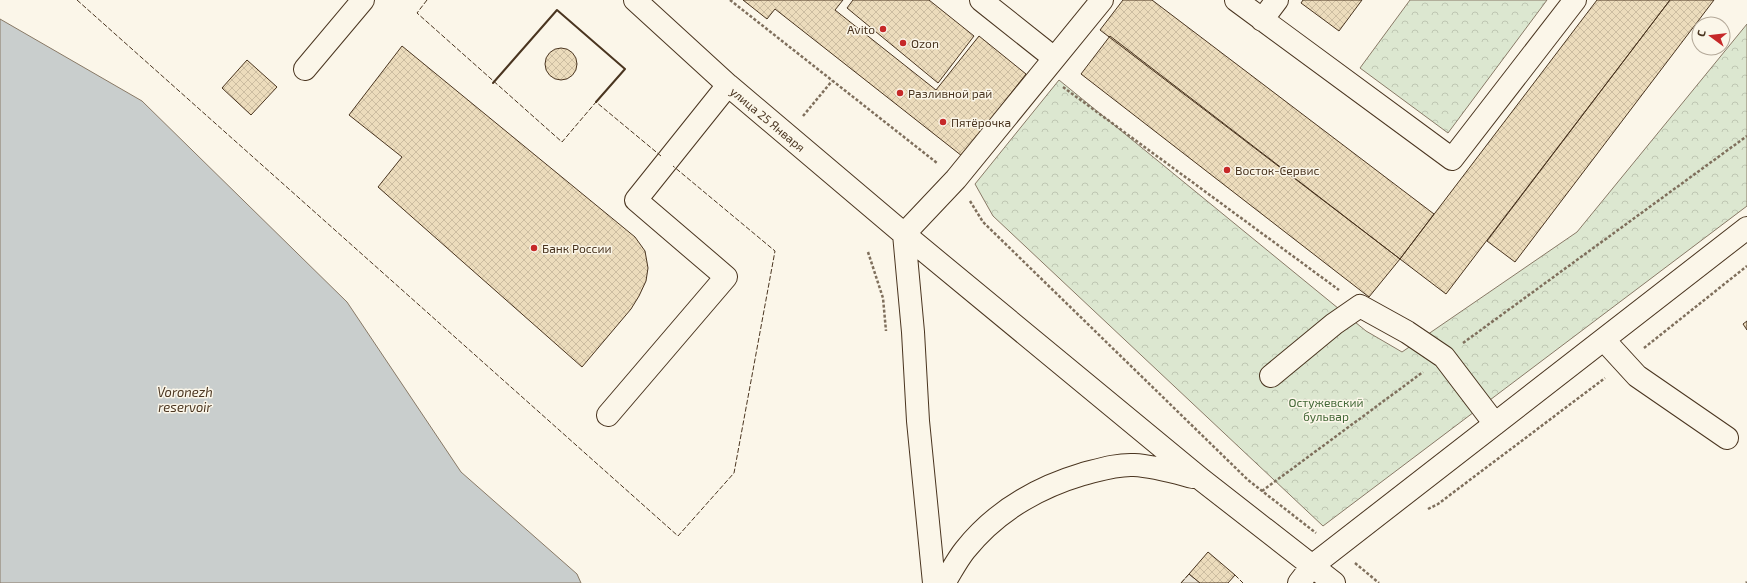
<svg xmlns="http://www.w3.org/2000/svg" width="1747" height="583" font-family="'Exo 2',sans-serif">
	<style>
		.park { fill: url(#park-crowns); stroke: #887966 }
		.parking { fill: #ede7d9; stroke: #887966 }
		.water { fill: #c9cecd; stroke: #887966 }
		.building { fill: url(#building-cross-hatch); stroke: #4a3520 }
		.lines { fill: none; stroke-linecap: round; stroke-linejoin: round }
		.minor-casing { stroke: #4a3520; stroke-width: 24 }
		.path { stroke: #7f6f5c; stroke-width: 2.5; stroke-dasharray: 3 2; stroke-linecap: butt }
		.minor { stroke: #fbf6e9; stroke-width: 22 }
		.fence { stroke: #4a3520; stroke-width: 1; stroke-dasharray: 5 2; stroke-linecap: butt }
		.wall { stroke: #4a3520; stroke-width: 2 }
		.poi-dot { fill: #c62828; stroke: #fbf6e9; stroke-width: 1.5 }
		.labels { text-anchor: middle; dominant-baseline: central; stroke-width: 3; stroke-linejoin: round; paint-order: stroke }
		.poi-label { font-size: 12px; fill: #4a3520; stroke: #fbf6e9; text-anchor: start }
		.street-label { font-size: 12px; fill: #4a3520; stroke: #fbf6e9 }
		.park-label { font-size: 12px; fill: #436837; stroke: #fbf6e9 }
		.water-label { font-size: 13px; font-style: italic; fill: #4a3520; stroke: #fbf6e9 }
	</style>
	<defs>
		<pattern id="park-crowns" width="20" height="18" patternUnits="userSpaceOnUse"><rect width="20" height="18" fill="#dce7d0"/><path d="M2 6a3 3 0 1 1 6 0M12 15a3 3 0 1 1 6 0" fill="none" stroke="#bec7b2"/></pattern>
		<pattern id="building-cross-hatch" width="8" height="8" patternUnits="userSpaceOnUse"><rect width="8" height="8" fill="#ecdcbc"/><path d="M0 0l8 8M0 8l8-8" fill="none" stroke="#ccbda1"/></pattern>
	</defs>
	<rect width="100%" height="100%" fill="#fbf6e9"/>
	<path class="park" d="M1410,0h137l-99,133 -88,-65z
		M1747,24v182l-424,320 -330,-310 -18,-32 84,-104 307,251 36,21 175,-120z"/>
	<path class="parking" d="M1189,574l11,9h-19z"/>
	<path class="water" d="M0,19l142,82 205,201 114,170 116,102 4,9h-581z"/>
	<path class="building" d="M743,0h100l-8,10 101,80 43,-54 47,38 -64,82 -187,-147 -8,10z
		M853,0h76l45,36 -36,47 -91,-75z
		M1123,0h29l282,214 -34,45 -300,-229z
		M1303,0h59l-23,31 -38,-28z
		M1597,0h73l-224,294 -46,-35z
		M1670,0h44l-199,262 -28,-21z
		M1110,36l290,223 -31,38 -288,-223z
		M402,46l233,191 10,14 3,17 -2,13 -7,15 -8,13 -49,58 -204,-180 24,-30 -53,-42z
		M545 64a16 16 0 1 1 32 0a16 16 0 1 1-32 0Z
		M247,60l30,27 -26,28 -29,-27z
		M1747,321v9l-4,-6z
		M1208,552l27,23 -7,8h-28l-11,-9z"/>
	<g class="lines">
		<g class="minor-casing">
			<path id="minor" d="M635,0l93,85 176,149 298,246 132,103
				M981,0l73,58
				M1236,0l216,159 123,-159
				M1262,20l15,-20
				M305,69l58,-69
				M1604,340l33,36 90,62
				M1271,376l63,-52 26,-18 47,26 37,25 51,67
				M608,415l118,-138 -90,-77 92,-115
				M934,583l-16,-162 -5,-89 -9,-98 52,-55 146,-179
				M944,583c7,-11 13,-23 21,-33 31,-39 71,-62 118,-76 16,-4 34,-10 51,-9 20,1 40,7 59,12
				M1299,583l13,-17 435,-338"/>
		</g>
		<path class="path" d="M730,0l207,163
			M1063,87l276,203
			M803,116l29,-35
			M970,201l13,21 265,258 68,53
			M868,252l15,46 3,33
			M1463,343l284,-207
			M1644,348l103,-82
			M1262,491l161,-119
			M1428,509l10,-5 167,-126
			M1355,563l24,20
			M1746,583l1,-1"/>
		<use href="#minor" class="minor"/>
		<path class="fence" d="M77,0l601,536 56,-63 41,-222 -102,-85
			M427,0l-10,13 145,129 34,-40 65,54
			M1235,575l8,8
			M1181,583l8,-9"/>
		<path class="wall" d="M493,83l64,-73 68,59 -29,33"/>
	</g>
	<g class="poi-dot">
		<circle cx="883" cy="29" r="4"/>
		<circle cx="903" cy="43" r="4"/>
		<circle cx="900" cy="93" r="4"/>
		<circle cx="943" cy="122" r="4"/>
		<circle cx="1227" cy="170" r="4"/>
		<circle cx="534" cy="248" r="4"/>
	</g>
	<g class="labels">
		<g class="poi-label">
			<text x="875" y="29" text-anchor="end">Avito</text>
			<text x="911" y="43">Ozon</text>
			<text x="908" y="93">Разливной рай</text>
			<text x="951" y="122">Пятёрочка</text>
			<text x="1235" y="170">Восток-Сервис</text>
			<text x="542" y="248">Банк России</text>
		</g>
		<g class="street-label">
			<text transform="translate(768 119) rotate(40)">улица 25 Января</text>
		</g>
		<g class="park-label">
			<text x="1326" y="402">Остужевский<tspan x="1326" dy="14">бульвар</tspan></text>
		</g>
		<g class="water-label">
			<text x="185" y="392">Voronezh<tspan x="185" dy="15">reservoir</tspan></text>
		</g>
	</g>
	<g transform="translate(1711 36) rotate(285)"><circle r="19" fill="#fbf6e9" stroke="#b4a999"/>
	<path d="M0-3L7 15L0 10L-7 15Z" fill="#c62828"/>
	<text y="-6" font-size="11" font-weight="bold" text-anchor="middle" fill="#4a3520">С</text>
	</g>
</svg>
